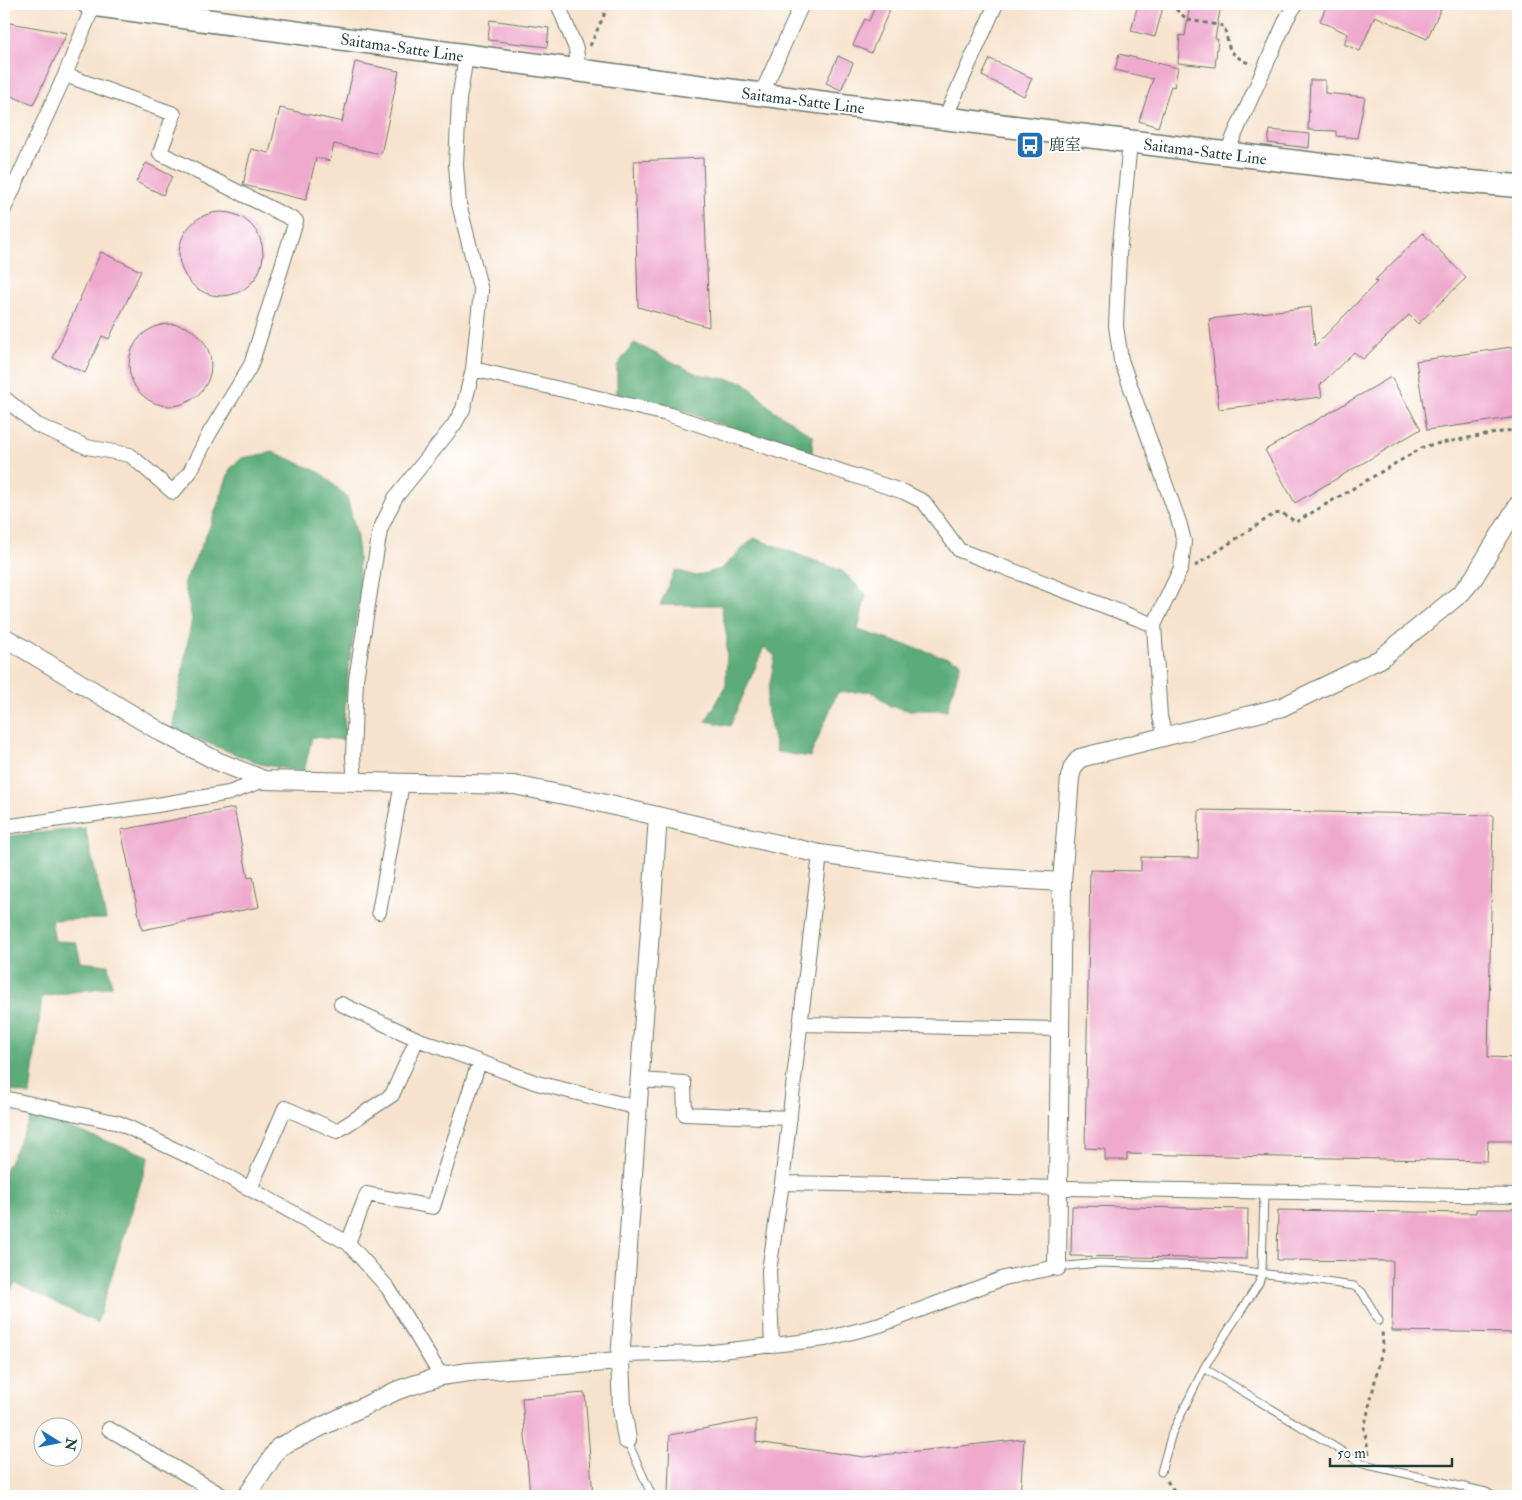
<svg xmlns="http://www.w3.org/2000/svg" width="1522" height="1500" font-family="'IM FELL Double Pica','Noto Serif JP',serif">
	<style>
		.forest { fill: #5cac79; stroke: #3e7456 }
		.building { fill: #efa9cd }
		.lines { fill: none; stroke-linecap: round; stroke-linejoin: round }
		.service-casing { stroke: #6b776a; stroke-width: 9 }
		.minor-casing { stroke: #6b776a; stroke-width: 16 }
		.tertiary-casing { stroke: #6b776a; stroke-width: 20 }
		.primary-casing { stroke: #6b776a; stroke-width: 25 }
		.path { stroke: #6b776a; stroke-width: 3; stroke-dasharray: 4 4; stroke-linecap: butt }
		.service { stroke: #fff; stroke-width: 7 }
		.minor { stroke: #fff; stroke-width: 14 }
		.tertiary { stroke: #fff; stroke-width: 18 }
		.primary { stroke: #fff; stroke-width: 22 }
		.labels { text-anchor: middle; dominant-baseline: central; stroke-width: 4; stroke-linejoin: round; paint-order: stroke }
		.street-label { font-size: 16px; fill: #1f3d34; stroke: #fff }
		.poi-label { font-size: 16px; fill: #1f3d34; stroke: #fff; text-anchor: start }
	</style>
	<rect width="100%" height="100%" fill="#fff"/>
	<filter id="ink" filterUnits="userSpaceOnUse"><feTurbulence type="fractalNoise" baseFrequency=".02" numOctaves="2"/><feDisplacementMap in="SourceGraphic" scale="10" xChannelSelector="R" yChannelSelector="G"/><feConvolveMatrix kernelMatrix="1 2 1 2 8 2 1 2 1" color-interpolation-filters="sRGB"/></filter>
	<filter id="wash" filterUnits="userSpaceOnUse"><feTurbulence type="fractalNoise" baseFrequency=".0096" numOctaves="4" result="noise"/><feDisplacementMap in="SourceGraphic" scale="20" xChannelSelector="R" yChannelSelector="G"/><feGaussianBlur stdDeviation="1.12" result="paint"/><feColorMatrix in="noise" values="0 0 0 0 0 0 0 0 0 0 0 0 0 0 0 0 0 1.4 0 .05"/><feComposite in="paint" operator="in"/></filter>
	<g filter="url(#wash)">
		<rect width="100%" height="100%" fill="#f7e3cd"/>
		<path class="forest" d="M634,343l63,31 47,8 29,28 40,26 -1,17 -90,-28 -61,-22 -44,-6v-31z
			M274,452l47,21 26,24 10,40 3,58 -11,70 -5,55 3,20 -35,-3 -8,35 -44,-8 -88,-35 20,-111 -8,-35 25,-54 21,-60 12,-11z
			M754,538l88,33 24,23 -8,36 103,32 -14,48h-39l-18,-4 -19,-15 -34,2 -27,64 -33,-5 -11,-47 9,-49 -11,-9 -34,79 -24,-5 20,-35 1,-49 -6,-32h-61l15,-35 21,6 25,-7z
			M85,828l21,91 -55,1 4,21 21,1 5,20 27,3 4,21 -70,11 -12,98 -26,-6v-248l5,-5z
			M32,1115l117,41 -52,167 -82,-40 -11,21v-131z"/>
		<g id="blocks">
			<path class="building" d="M876,4l14,5 -19,44 -18,-8 12,-26 4,2z
				M1138,4l25,3 -8,30 -24,-6z
				M1190,4h31l-6,35h3l-3,28 -37,-4 2,-28 5,1z
				M1327,4h116l-16,35 -52,-23 -15,35 -16,-7 4,-10 -28,-13z
				M490,20l59,8 -2,19 -59,-7z
				M4,22l63,11 -34,72 -29,-12z
				M1119,54l59,14 -4,19 -3,-1 -13,41 -19,-6 14,-42 -38,-9z
				M838,56l15,7 -12,27 -15,-7z
				M990,59l42,19 -8,18 -42,-20z
				M355,62l44,9 -18,83 -47,-10 -4,17 -14,-3 -10,42 -63,-15 8,-36 18,4 11,-45 62,14z
				M1310,80h15v13l40,4 -8,41 -21,-2v-5l-28,-1z
				M1270,130l40,4 -1,14 -41,-5z
				M703,158l6,169 -71,-20 -4,-146z
				M146,163l26,13 -9,19 -27,-13z
				M179 254a42 42 0 1 1 84 0a42 42 0 1 1-84 0Z
				M1423,233l43,45 -48,46 -9,-9 -46,44 -9,-7 -34,33 2,12 -103,12 -10,-90 102,-12 4,39 62,-64 -2,-2z
				M101,252l40,19 -32,68 -7,-3 -17,37 -32,-15z
				M129 365a41 41 0 1 1 82 0a41 41 0 1 1-82 0Z
				M1518,346v71l-91,13 -11,-69z
				M1391,377l30,52 -126,74 -30,-53z
				M234,808l14,70 5,-1 6,30 -117,23 -21,-100z
				M1199,810l294,5 -5,242 30,1v83h-30l-1,20 -360,-7v6h-22v-11l-20,-1 5,-278 51,1v-14l57,1z
				M1072,1206l176,3 -1,50 -176,-3z
				M1476,1209h42v124l-126,-2 1,-70 -116,-1 1,-50 198,3z
				M585,1393l8,103h-63l-8,-98z
				M756,1419v23l108,15 160,-18 -4,57h-352l2,-61z"/>
		</g>
	</g>
	<g filter="url(#ink)">
		<use href="#blocks" fill-opacity="0" stroke="#6b776a" stroke-width="1"/>
		<g class="lines">
			<g class="service-casing">
				<path id="service" d="M1058,1267l40,-4 112,3 144,20 8,6 17,29
					M1204,1368l159,96 123,28 7,4
					M627,1440l25,56
					M1161,1472l11,-39 33,-67 54,-83 3,-11 2,-81"/>
			</g>
			<g class="minor-casing">
				<path id="minor" d="M558,4l18,45 3,23
					M761,95l41,-91
					M944,120l52,-116
					M1130,142l-11,113 -3,71 5,34 59,165 4,17 -3,26 -27,57 6,92 5,18
					M1226,154l61,-136 9,-14
					M4,209l61,-134 29,-71
					M473,369l194,45 237,78 20,10 35,48 195,75
					M4,398l33,27 50,22 43,8 43,37 17,-20 19,-38 42,-69 45,-144 -136,-68 14,-39 -109,-39
					M355,783l-2,-26 3,-78 24,-149 15,-32 59,-73 9,-16 10,-40 8,-78 -22,-87 -3,-39 3,-66 7,-42
					M4,827l141,-20 84,-14 35,-13
					M379,912l23,-129
					M341,1004l76,35 120,44 101,25
					M800,1024l259,5
					M640,1080l44,3 1,31 105,4
					M4,1098l115,25 84,40 145,80 40,45 53,88
					M782,1183l736,13
					M250,1189l35,-81 52,23 55,-36 25,-56
					M348,1243l19,-49 66,13 46,-145
					M772,1346l-3,-75 13,-88 38,-329
					M621,1355l83,-2 121,-14 55,-14 124,-47 53,-11
					M109,1429l114,67"/>
			</g>
			<g class="tertiary-casing">
				<path id="tertiary" d="M4,637l157,95 56,29 47,19 250,5 70,14 236,55 158,23 84,5
					M1057,1267l5,-385 8,-105 3,-10 7,-9 202,-51 98,-48 81,-66 12,-14 45,-74
					M627,1440l-5,-32 -2,-47 38,-545
					M247,1496l32,-49 119,-57 43,-14 28,-4 151,-11"/>
			</g>
			<g class="primary-casing">
				<path id="primary" d="M89,4c456,63 912,124 1370,177l59,5"/>
			</g>
			<path class="path" d="M1170,4l18,16 36,6 6,25 13,10 9,3
				M590,46l19,-42
				M1195,566l79,-52 8,-1 14,9 129,-76 93,-17
				M1369,1454l-5,-25 19,-83 -1,-15
				M1167,1481l11,15"/>
			<use href="#service" class="service"/>
			<use href="#minor" class="minor"/>
			<use href="#tertiary" class="tertiary"/>
			<use href="#primary" class="primary"/>
		</g>
	</g>
	<defs>
		<g id="bus-square" transform="scale(1.4375)"><rect x="-9" y="-9" width="18" height="18" rx="4" fill="#1f6fb2" stroke="#fff"/><path d="M-5-6H5V4H4V6H2V4H-2V6H-4V4H-5ZM-3.5-4V0h7V-4ZM-3.5 1.2v1.5H-2V1.2ZM2 1.2v1.5H3.5V1.2Z" fill="#fff"/></g>
	</defs>
	<g fill-rule="evenodd">
		<use href="#bus-square" x="1030" y="145"/>
	</g>
	<g class="labels">
		<g class="street-label">
			<text transform="translate(402 48) rotate(8)">Saitama-Satte Line</text>
			<text transform="translate(803 101) rotate(7)">Saitama-Satte Line</text>
			<text transform="translate(1205 152) rotate(7)">Saitama-Satte Line</text>
		</g>
		<g class="poi-label">
			<text x="1049" y="145">鹿室</text>
		</g>
	</g>
	<rect width="1522" height="1500" fill="none" stroke="#fff" stroke-width="20"/>
	<g transform="translate(58 1442) rotate(100)"><circle r="24" fill="#ffffff" stroke="#a5b1ae"/>
	<path d="M0-4L9 19L0 12L-9 19Z" fill="#1f6fb2"/>
	<text y="-8" font-size="14" font-weight="bold" text-anchor="middle" fill="#1f3d34">N</text>
	</g>
	<path d="M1330 1458v8h122v-8" fill="none" stroke="#1f3d34" stroke-width="2.5"/>
	<text x="1337" y="1458" font-size="15" fill="#1f3d34" stroke="#ffffff" stroke-width="4" paint-order="stroke">50 m</text>
</svg>
